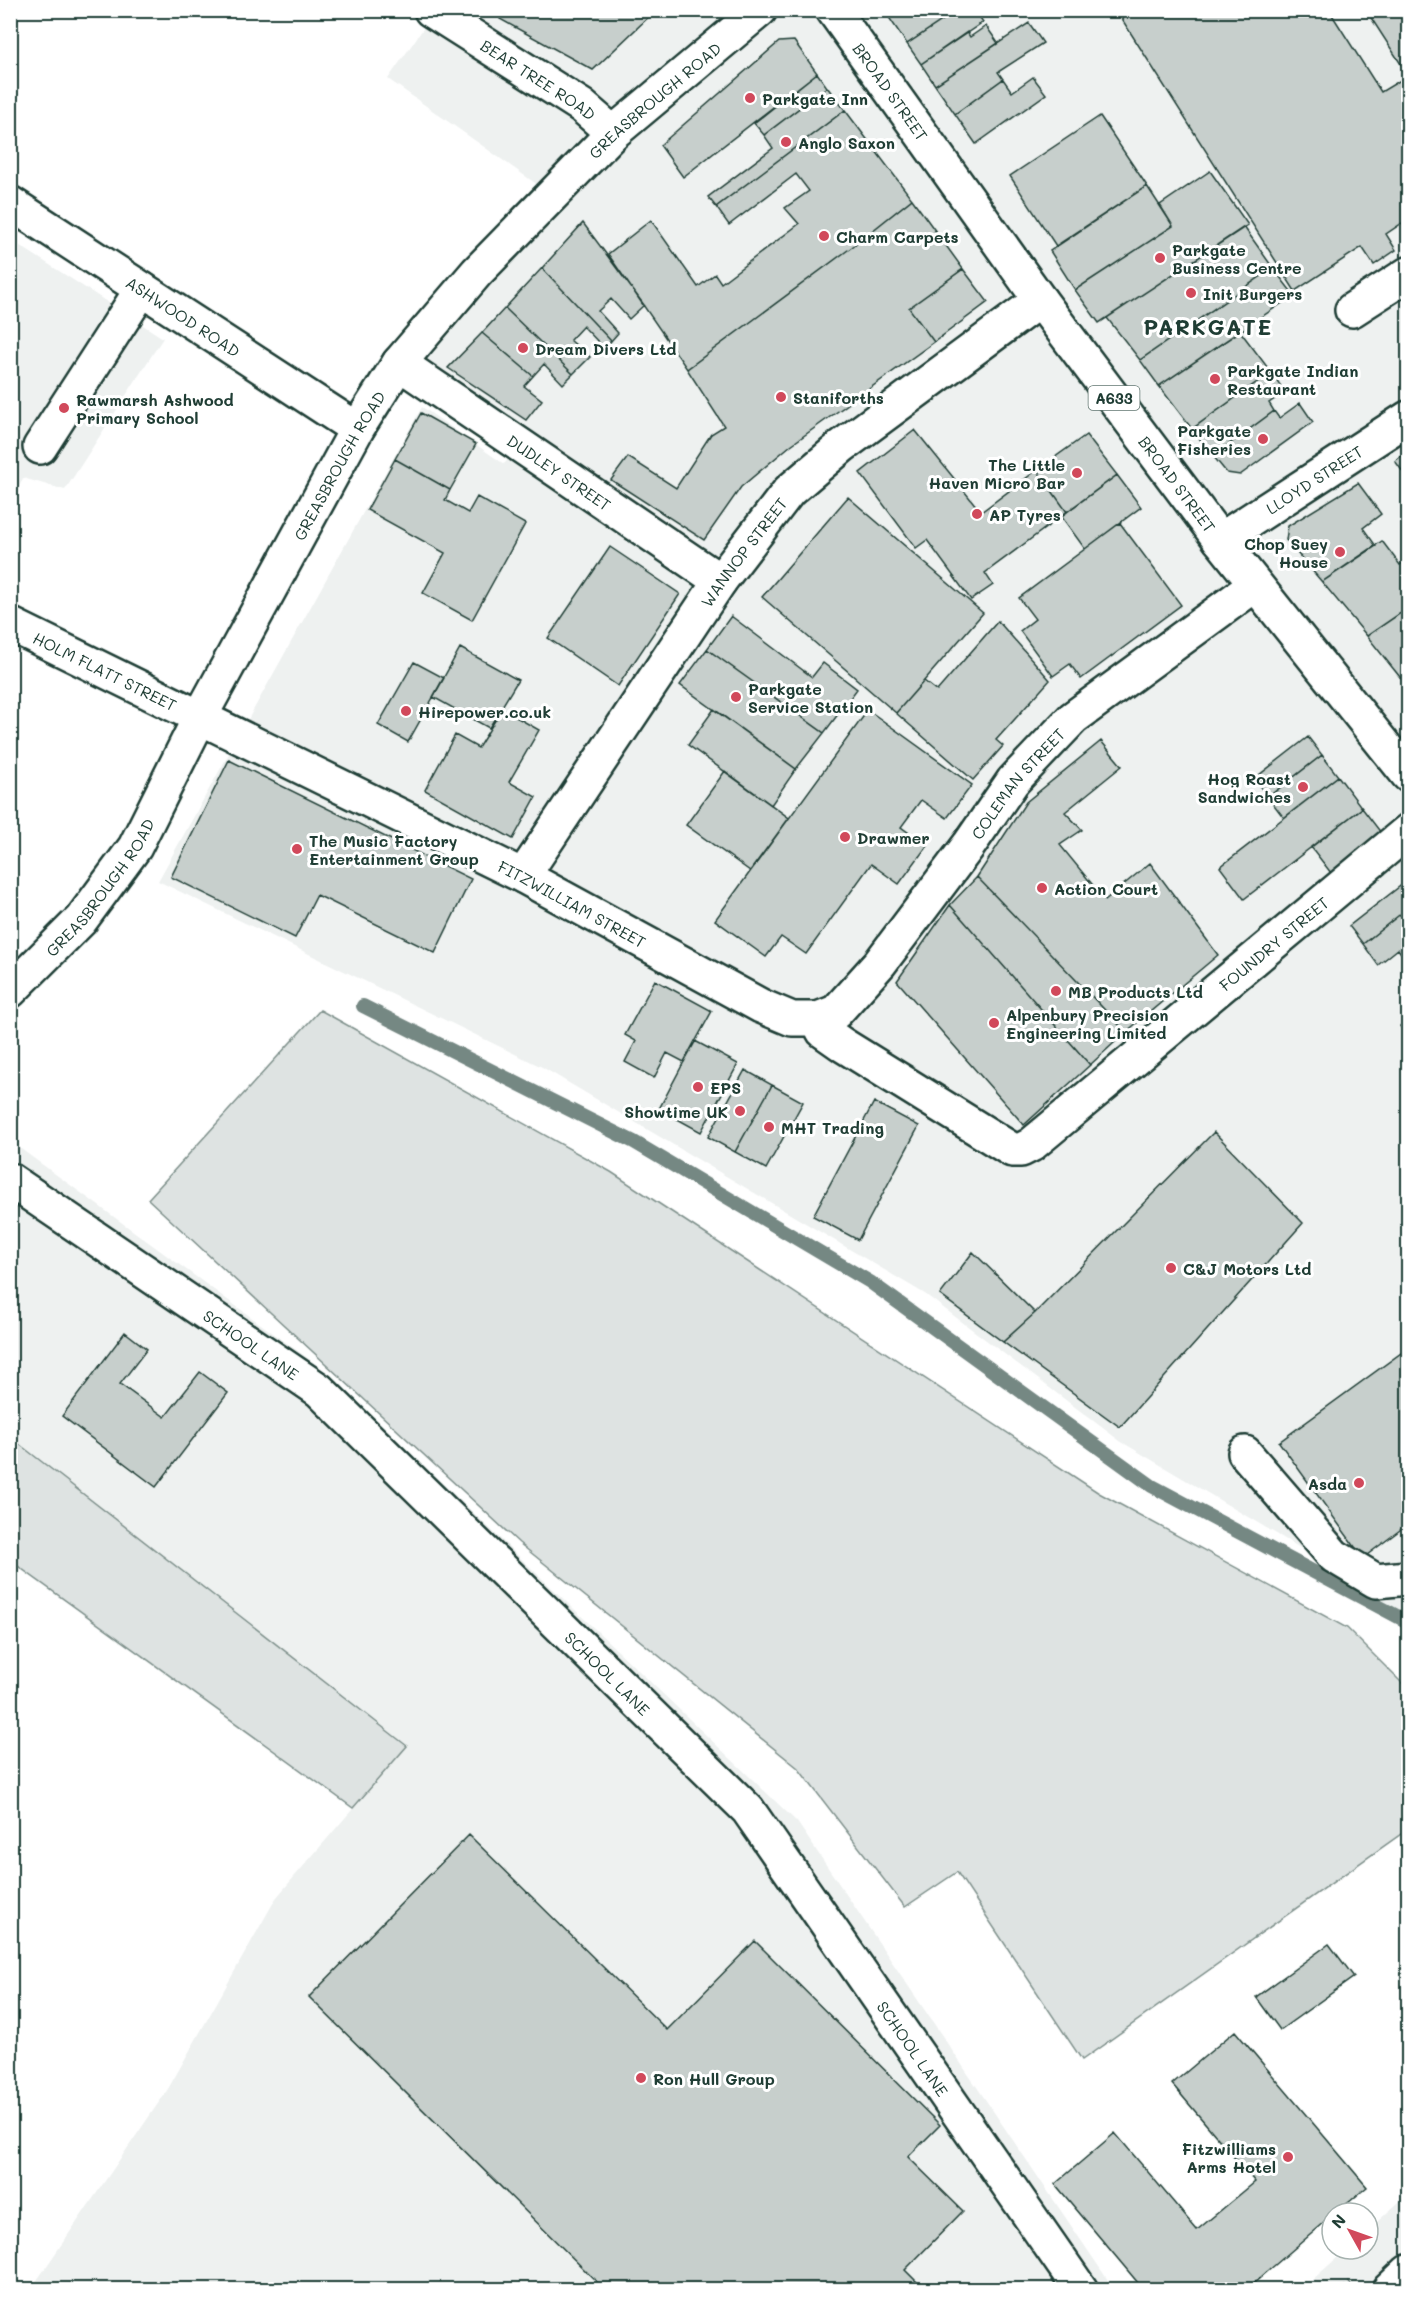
<svg xmlns="http://www.w3.org/2000/svg" width="1419" height="2300" font-family="Mali,sans-serif">
	<style>
		.built { fill: #eef1f0 }
		.green { fill: #dee3e2; stroke: #7e908b; stroke-width: 1.5 }
		.lines { fill: none; stroke-linecap: round; stroke-linejoin: round }
		.stream { stroke: #758883; stroke-width: 14 }
		.building { fill: #c7cfcc; stroke: #1f3d34; stroke-width: 1.5 }
		.minor-casing { stroke: #1f3d34; stroke-width: 38 }
		.major-casing { stroke: #1f3d34; stroke-width: 38 }
		.path { stroke: #1f3d34; stroke-width: 4; stroke-dasharray: 4.5 4.5; stroke-linecap: butt }
		.minor { stroke: #fff; stroke-width: 33 }
		.major { stroke: #fff; stroke-width: 33 }
		.poi-dot { fill: #d1495b; stroke: #fff; stroke-width: 2 }
		.labels { text-anchor: middle; dominant-baseline: central; stroke-width: 6; stroke-linejoin: round; paint-order: stroke }
		.shield { fill: #fff; stroke: #627771; stroke-width: 1.5 }
		.shield-label { font-size: 15px; font-weight: bold; fill: #1f3d34 }
		.street-label { font-size: 16px; fill: #1f3d34; stroke: #fff }
		.poi-label { font-size: 16px; font-weight: bold; fill: #1f3d34; stroke: #fff; text-anchor: start }
		.district-label { font-size: 22px; font-weight: bold; letter-spacing: 1.5px; fill: #1f3d34; stroke: #fff }
	</style>
	<rect width="100%" height="100%" fill="#fff"/>
	<filter id="ink" filterUnits="userSpaceOnUse"><feTurbulence type="fractalNoise" baseFrequency=".0167" numOctaves="2"/><feDisplacementMap in="SourceGraphic" scale="12" xChannelSelector="R" yChannelSelector="G"/><feConvolveMatrix kernelMatrix="1 2 1 2 8 2 1 2 1" color-interpolation-filters="sRGB"/></filter>
	<g filter="url(#ink)">
		<path class="built" d="M431,11h977v1616l-32,-34 -256,-152 -195,-147 -383,-227 -384,-186 264,-474 82,57 17,-20 -122,-81 153,-168 -164,-116 46,-66z
			M11,240l152,98 -98,152 -42,-12 -12,28z
			M10,1141l315,230 472,451 317,467h-1083l137,-200 108,-191 131,-152 -396,-309z
			M1408,2194v95l-107,1 46,-41h21v-19z"/>
		<path class="green" d="M320,1010l291,162 488,321 248,135 61,61v140l-326,231 -125,-188 -52,35 -107,-139 -279,-225 -371,-344z
			M10,1437l397,309 -54,62 -342,-247z"/>
		<g class="lines">
			<path class="stream" d="M363,1006l271,136 236,140 282,204 256,136"/>
		</g>
		<path class="building" d="M504,10h152l-63,60 -93,-51z
			M884,10h74l-51,34z
			M958,10h17l8,12 -62,42 -14,-20z
			M1116,10h213l52,82 23,-14 4,7v134l-22,15 10,16 -22,15 -12,-18 -67,44z
			M1366,10h42v65z
			M1029,23l14,20 -45,29 5,7 -48,35 -20,-29z
			M986,26l12,17 -63,42 -14,-21 46,-32 3,5z
			M794,41l23,32 -134,104 -23,-32 119,-103z
			M817,73l10,14 -63,48 -10,-12z
			M1033,77l13,17 -70,50 -21,-30 48,-35 9,13z
			M827,87l18,23 -129,97 -8,-10 65,-49 -9,-13z
			M845,110l67,89 -60,48 -165,122 -79,-115 43,-34 47,67 17,-13 6,9 78,-59 -14,-16 24,-17 -13,-17 -67,51 -13,-18z
			M1100,116l47,70 -91,60 -46,-70z
			M1210,171l38,54 -149,98 -24,-33 98,-64 -13,-21z
			M1147,186l26,40 -98,64 -25,-39z
			M912,199l51,70 -54,39 25,34 -143,103 -50,42 -37,53 -93,-60 17,-23 48,31 35,-54 13,-8 -37,-57 165,-122z
			M583,223l61,82 -15,14 -18,-20 -13,12 20,22 -7,8 -69,-73z
			M1244,227l29,41 -133,92 -33,-42z
			M542,268l69,73 -7,7 -21,-22 -13,14 20,17 -17,17 -68,-66z
			M1273,268l21,27 -135,91 -19,-26z
			M963,269l25,33 -54,40 -25,-34z
			M505,308l68,66 -10,10 -19,-20 -11,12 -51,-43z
			M1240,331l31,41 -79,57 -33,-43z
			M482,333l51,43 -9,10 18,14 -16,20 -78,-52z
			M1271,372l14,20 -16,11 5,8 -61,45 -21,-27z
			M1300,403l13,19 -73,53 -13,-2 -14,-17 61,-45 5,7z
			M421,413l55,31 -26,46 -55,-31z
			M915,430l66,82 56,-42 30,42 -82,61 8,12 -22,15 -44,-60 -11,8 -56,-75z
			M1086,435l31,40 -50,37 -30,-42z
			M1408,451v28l-13,-18z
			M395,459l55,31 -5,10 23,13 9,-16 48,27 -53,96 -49,-27 22,-40 -78,-43z
			M1117,475l24,32 -56,42 -24,-33z
			M1358,483l23,31 -18,14 13,18 -54,36 -36,-42 2,-14z
			M848,497l135,116 -87,100 -134,-116z
			M1120,523l61,82 -100,74 -11,-15 -17,12 -33,-45 15,-12 -16,-21z
			M1382,541l18,24 8,-6v49l-41,28 -45,-54z
			M610,547l70,47 -62,92 -70,-48z
			M1408,608v79l-41,-51z
			M731,616l81,61 11,-14 34,26 -33,44 -117,-84z
			M998,621l52,59 -54,60 7,6 -30,34 -77,-67 28,-32 13,10z
			M460,648l58,32 -29,48 -56,-31z
			M707,649l117,84 -28,36 -116,-84z
			M414,662l30,16 -36,64 -30,-17z
			M502,709l37,21 -30,52 27,15 -23,42 -88,-49 30,-55 23,13z
			M714,709l82,60 -25,36 -83,-60z
			M868,710l104,75 -25,33 -26,-18 -20,27 26,19 -28,38 -28,-20 -65,90 -25,-17 -15,20 -51,-37z
			M1308,737l14,18 -54,42 -14,-18z
			M1101,741l21,25 -57,46 17,18 -22,15 45,55 45,-37 68,92 -92,77 -149,-155 49,-75z
			M1322,755l16,21 -54,42 -16,-21z
			M229,760l242,119 -36,74 -118,-58 -22,43 -124,-61z
			M725,771l64,47 -39,53 -64,-46z
			M1338,776l24,32 -118,91 -24,-32z
			M1362,808l20,26 -51,39 -20,-26z
			M977,877l149,155 -36,33 -140,-160z
			M1408,880v28l-45,36 -14,-18z
			M950,905l140,160 -66,60 -127,-144z
			M1408,908v55l-10,-14 -20,16 -15,-21z
			M655,980l57,31 -28,51 -17,-9 -13,25 -29,-16 11,-21 -11,-6z
			M1408,1019v18l-8,-11z
			M695,1041l43,23 -37,68 -42,-23z
			M745,1070l27,15 -37,67 -27,-15z
			M772,1085l31,17 -37,67 -31,-17z
			M874,1102l45,24 -61,114 -45,-24z
			M1214,1132l89,91 -183,204 -117,-85 32,-29z
			M973,1252l62,61 -32,29 -63,-47z
			M125,1332l22,17 -27,35 45,33 35,-45 28,21 -72,94 -94,-71z
			M1408,1348v176l-45,34 -84,-116z
			M469,1835l198,195 88,-89 185,184 -32,32 55,54 -58,59 20,20h-320l-296,-293z
			M1329,1944l25,33 -74,53 -24,-33z
			M1235,2031l132,156 -31,26h-4v3l-86,74h-102l-89,-106 60,-51 82,97 58,-48 -83,-98z"/>
		<g class="lines">
			<g class="minor-casing">
				<g id="minor">
					<path id="s1" d="M431,10l151,96 31,27"/>
					<path id="s2" d="M10,203l347,226"/>
					<path d="M1352,310l56,-36"/>
					<path id="s3" d="M399,363l321,218"/>
					<path d="M40,447l102,-158"/>
					<path id="s4" d="M1220,540l188,-122"/>
					<path id="s5" d="M10,624l513,252 238,130 31,13h26l18,-7 44,-49 89,-118 44,-64 60,-63 182,-133"/>
					<path id="s6" d="M523,876l197,-295 69,-90 53,-45 198,-146"/>
					<path id="s7" d="M10,991l71,-71 54,-73 65,-130 157,-288 42,-66 78,-91 136,-139 147,-123"/>
					<path id="s8" d="M818,1019l5,12 20,14 169,105h9l10,-5 377,-314"/>
					<path id="s9" d="M10,1180l309,210 429,420 333,480"/>
					<path d="M1245,1453l89,103 42,25 32,-3"/>
				</g>
			</g>
			<g class="major-casing">
				<g id="major">
					<path id="s10" d="M833,10l207,290 180,240 188,235"/>
					<path d="M1389,2290l19,-18"/>
				</g>
			</g>
			<path class="path" d="M1343,2290l7,-7"/>
			<use href="#minor" class="minor"/>
			<use href="#major" class="major"/>
		</g>
	</g>
	<g class="poi-dot">
		<circle cx="750" cy="98" r="6"/>
		<circle cx="786" cy="142" r="6"/>
		<circle cx="824" cy="236" r="6"/>
		<circle cx="1160" cy="258" r="6"/>
		<circle cx="1191" cy="293" r="6"/>
		<circle cx="523" cy="348" r="6"/>
		<circle cx="1215" cy="379" r="6"/>
		<circle cx="781" cy="397" r="6"/>
		<circle cx="64" cy="408" r="6"/>
		<circle cx="1263" cy="439" r="6"/>
		<circle cx="1077" cy="473" r="6"/>
		<circle cx="977" cy="514" r="6"/>
		<circle cx="1340" cy="552" r="6"/>
		<circle cx="736" cy="697" r="6"/>
		<circle cx="406" cy="711" r="6"/>
		<circle cx="1303" cy="787" r="6"/>
		<circle cx="845" cy="837" r="6"/>
		<circle cx="297" cy="849" r="6"/>
		<circle cx="1042" cy="888" r="6"/>
		<circle cx="1056" cy="991" r="6"/>
		<circle cx="994" cy="1023" r="6"/>
		<circle cx="698" cy="1087" r="6"/>
		<circle cx="740" cy="1111" r="6"/>
		<circle cx="769" cy="1127" r="6"/>
		<circle cx="1171" cy="1268" r="6"/>
		<circle cx="1359" cy="1483" r="6"/>
		<circle cx="641" cy="2078" r="6"/>
		<circle cx="1288" cy="2157" r="6"/>
	</g>
	<g class="labels">
		<rect class="shield" x="1088.5" y="386" width="51" height="24" rx="4.5"/>
		<g class="shield-label">
			<text x="1114" y="398">A633</text>
		</g>
		<g class="street-label">
			<text stroke="none"><textPath href="#s1" startOffset="128">BEAR TREE ROAD</textPath></text>
			<text stroke="none"><textPath href="#s10" startOffset="100">BROAD STREET</textPath></text>
			<text stroke="none"><textPath href="#s7" startOffset="1110">GREASBROUGH ROAD</textPath></text>
			<text stroke="none"><textPath href="#s2" startOffset="207">ASHWOOD ROAD</textPath></text>
			<text stroke="none"><textPath href="#s7" startOffset="624">GREASBROUGH ROAD</textPath></text>
			<text stroke="none"><textPath href="#s3" startOffset="194">DUDLEY STREET</textPath></text>
			<text stroke="none"><textPath href="#s4" startOffset="112">LLOYD STREET</textPath></text>
			<text stroke="none"><textPath href="#s10" startOffset="586">BROAD STREET</textPath></text>
			<text stroke="none"><textPath href="#s6" startOffset="392">WANNOP STREET</textPath></text>
			<text stroke="none"><textPath href="#s5" startOffset="106">HOLM FLATT STREET</textPath></text>
			<text stroke="none"><textPath href="#s5" startOffset="1214">COLEMAN STREET</textPath></text>
			<text stroke="none"><textPath href="#s7" startOffset="138">GREASBROUGH ROAD</textPath></text>
			<text stroke="none"><textPath href="#s5" startOffset="628">FITZWILLIAM STREET</textPath></text>
			<text stroke="none"><textPath href="#s8" startOffset="572">FOUNDRY STREET</textPath></text>
			<text stroke="none"><textPath href="#s9" startOffset="292">SCHOOL LANE</textPath></text>
			<text stroke="none"><textPath href="#s9" startOffset="778">SCHOOL LANE</textPath></text>
			<text stroke="none"><textPath href="#s9" startOffset="1264">SCHOOL LANE</textPath></text>
		</g>
		<g class="poi-label">
			<text x="762" y="98">Parkgate Inn</text>
			<text x="798" y="142">Anglo Saxon</text>
			<text x="836" y="236">Charm Carpets</text>
			<text x="1172" y="249">Parkgate<tspan x="1172" dy="18">Business Centre</tspan></text>
			<text x="1203" y="293">Init Burgers</text>
			<text x="535" y="348">Dream Divers Ltd</text>
			<text x="1227" y="370">Parkgate Indian<tspan x="1227" dy="18">Restaurant</tspan></text>
			<text x="793" y="397">Staniforths</text>
			<text x="76" y="399">Rawmarsh Ashwood<tspan x="76" dy="18">Primary School</tspan></text>
			<text x="1251" y="430" text-anchor="end">Parkgate<tspan x="1251" dy="18">Fisheries</tspan></text>
			<text x="1065" y="464" text-anchor="end">The Little<tspan x="1065" dy="18">Haven Micro Bar</tspan></text>
			<text x="989" y="514">AP Tyres</text>
			<text x="1328" y="543" text-anchor="end">Chop Suey<tspan x="1328" dy="18">House</tspan></text>
			<text x="748" y="688">Parkgate<tspan x="748" dy="18">Service Station</tspan></text>
			<text x="418" y="711">Hirepower.co.uk</text>
			<text x="1291" y="778" text-anchor="end">Hog Roast<tspan x="1291" dy="18">Sandwiches</tspan></text>
			<text x="857" y="837">Drawmer</text>
			<text x="309" y="840">The Music Factory<tspan x="309" dy="18">Entertainment Group</tspan></text>
			<text x="1054" y="888">Action Court</text>
			<text x="1068" y="991">MB Products Ltd</text>
			<text x="1006" y="1014">Alpenbury Precision<tspan x="1006" dy="18">Engineering Limited</tspan></text>
			<text x="710" y="1087">EPS</text>
			<text x="728" y="1111" text-anchor="end">Showtime UK</text>
			<text x="781" y="1127">MHT Trading</text>
			<text x="1183" y="1268">C&amp;J Motors Ltd</text>
			<text x="1347" y="1483" text-anchor="end">Asda</text>
			<text x="653" y="2078">Ron Hull Group</text>
			<text x="1276" y="2148" text-anchor="end">Fitzwilliams<tspan x="1276" dy="18">Arms Hotel</tspan></text>
		</g>
		<g class="district-label">
			<text x="1208" y="326">PARKGATE</text>
		</g>
	</g>
	<rect width="1419" height="2300" fill="none" stroke="#fff" stroke-width="36"/>
	<rect x="18" y="18" width="1383" height="2264" fill="none" stroke="#1f3d34" stroke-width="2" filter="url(#ink)"/>
	<g transform="translate(1350 2231) rotate(310)"><circle r="28" fill="#ffffff" stroke="#a5b1ae" stroke-width="1.5"/>
	<path d="M0-4.5L10 22L0 15L-10 22Z" fill="#d1495b"/>
	<text y="-9" font-size="16" font-weight="bold" text-anchor="middle" fill="#1f3d34">N</text>
	</g>
</svg>
